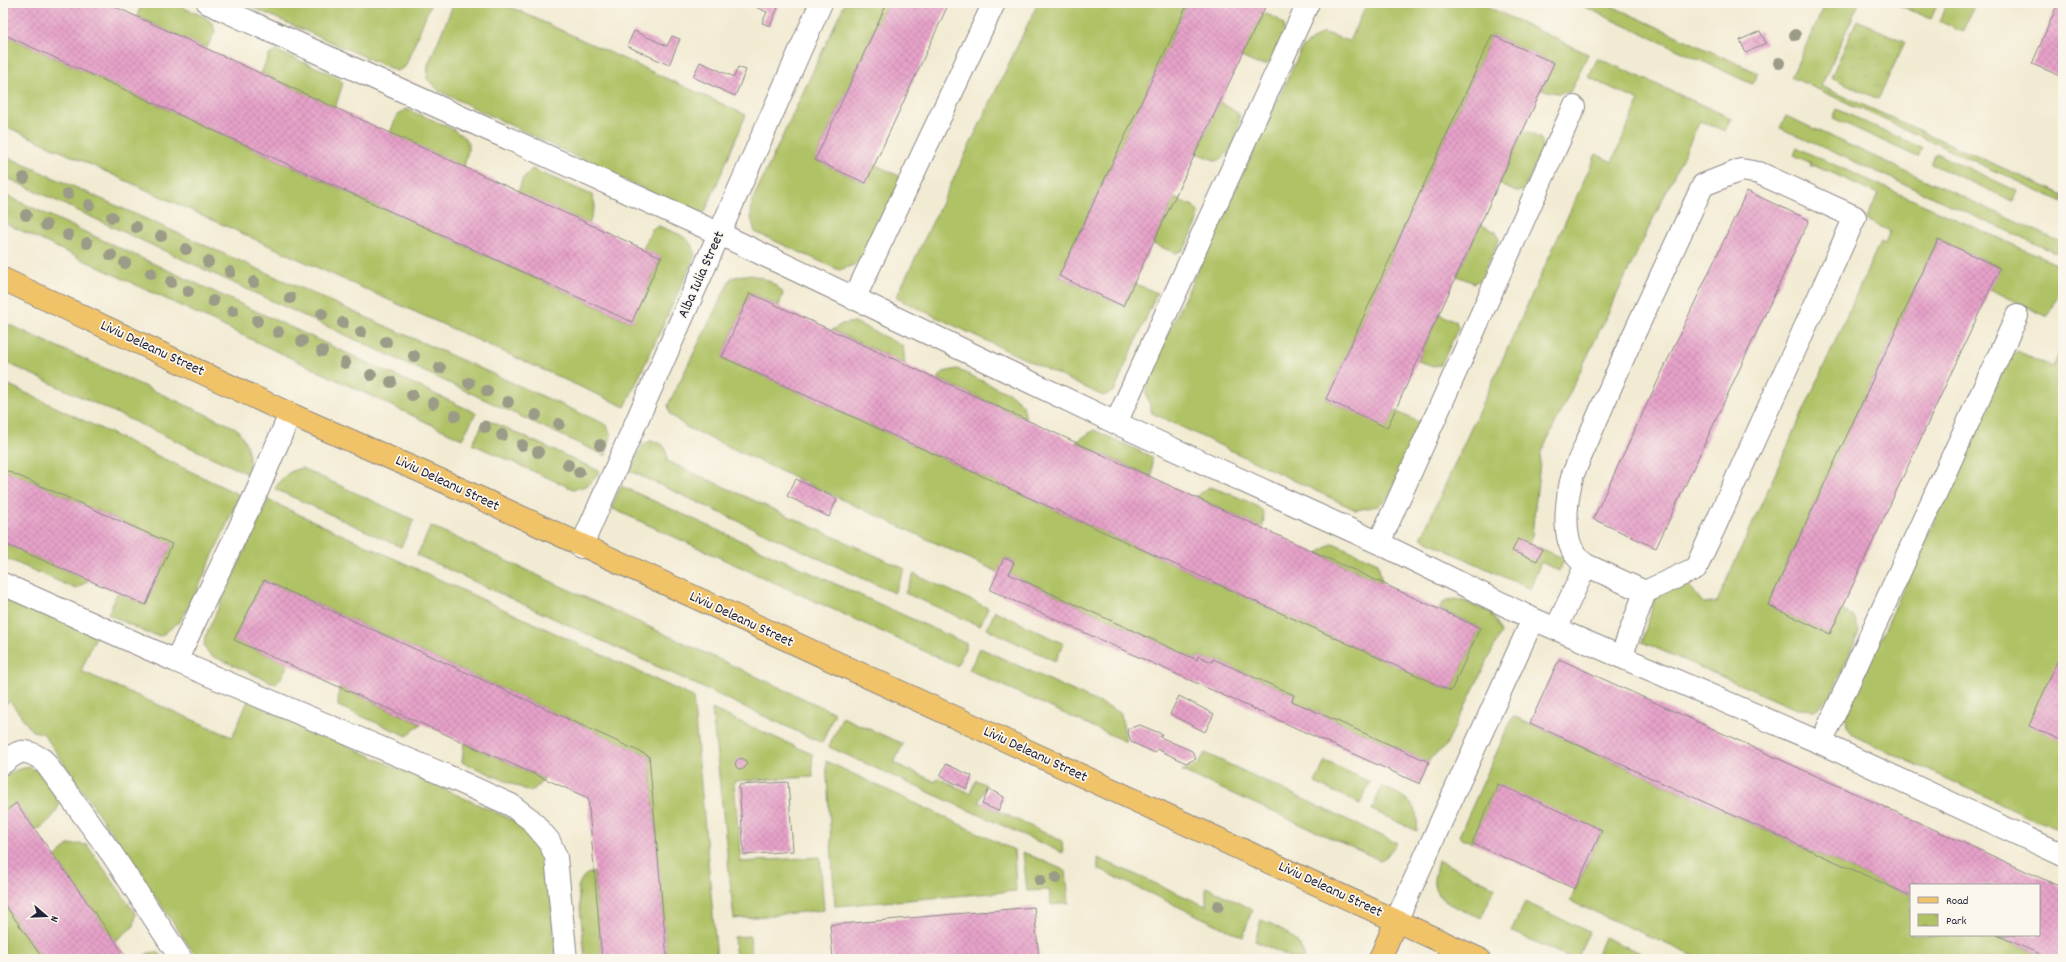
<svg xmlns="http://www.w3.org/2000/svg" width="2066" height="962" font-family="Dekko,sans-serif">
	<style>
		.park { fill: url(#park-tufts); stroke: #697250 }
		.garden { fill: #b0c266; stroke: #697250 }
		.building { fill: url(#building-cross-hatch) }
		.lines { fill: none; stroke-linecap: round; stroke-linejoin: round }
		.minor-casing { stroke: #8a8687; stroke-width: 24 }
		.major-casing { stroke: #8a8687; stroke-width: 24 }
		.minor { stroke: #fff; stroke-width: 22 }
		.major { stroke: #f1c369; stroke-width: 22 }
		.tree { fill: #9b9b88 }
		.labels { text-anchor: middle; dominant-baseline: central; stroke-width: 3.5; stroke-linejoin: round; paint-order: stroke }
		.street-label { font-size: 15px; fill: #22223b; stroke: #fbf7ec }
	</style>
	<defs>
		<pattern id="park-tufts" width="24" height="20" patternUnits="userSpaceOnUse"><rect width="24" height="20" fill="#b0c266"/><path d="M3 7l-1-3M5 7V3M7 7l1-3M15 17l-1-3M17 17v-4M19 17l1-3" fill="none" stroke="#97a659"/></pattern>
		<pattern id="building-cross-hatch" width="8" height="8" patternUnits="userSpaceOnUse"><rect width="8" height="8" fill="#e6a1c8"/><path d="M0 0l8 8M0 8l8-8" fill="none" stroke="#c58aad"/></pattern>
	</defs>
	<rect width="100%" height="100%" fill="#fbf7ec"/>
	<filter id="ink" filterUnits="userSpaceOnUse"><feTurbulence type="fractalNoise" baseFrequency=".025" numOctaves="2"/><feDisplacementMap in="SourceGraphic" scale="8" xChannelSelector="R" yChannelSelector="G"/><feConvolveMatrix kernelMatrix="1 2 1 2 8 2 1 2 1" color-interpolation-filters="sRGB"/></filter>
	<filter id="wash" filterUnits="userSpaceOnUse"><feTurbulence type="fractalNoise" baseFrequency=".012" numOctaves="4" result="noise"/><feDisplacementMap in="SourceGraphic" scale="16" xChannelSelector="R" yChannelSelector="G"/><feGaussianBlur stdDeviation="0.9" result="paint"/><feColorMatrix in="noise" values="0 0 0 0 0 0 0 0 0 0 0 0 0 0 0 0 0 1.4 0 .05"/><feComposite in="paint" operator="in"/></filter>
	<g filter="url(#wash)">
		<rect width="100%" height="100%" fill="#f2ebd3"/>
		<path class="park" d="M1857,20l48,22 -27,57 -47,-22z"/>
		<path class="garden" d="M142,3h30l33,14 8,7 2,8 -9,17 -69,-33z
			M242,3h189l-26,64 -8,4z
			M454,3h48l244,112 -41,97 -11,1 -255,-122 -12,-12 1,-14z
			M845,3h42l-72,157 51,23 8,-19 29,14 -37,75 -12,12 -15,5 -84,-38 -4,-15 1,-16z
			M1038,3h150l-129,273 64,30 11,-23 23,10 -43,98 -11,5 -207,-98z
			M1367,3h113l108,51 -18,38 -13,1 -15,-3 12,-27 -62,-28 -166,364 61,28 8,-16 26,12 -32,73 -11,10 -22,4 -204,-97 -6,-20 1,-15 155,-330 21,-16 26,9z
			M1576,3h29l153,70 -6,11z
			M1826,3h33l-38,83 242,109v7l-272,-125z
			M1894,3h44l-7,16z
			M1947,3h29l-14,29 -23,-11z
			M1262,12l16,7 6,6c0,16 -5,29 -17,39h-10l-16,-7z
			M3,34l628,288 30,-64 -18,-9 9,-20 7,-3c17,8 33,9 36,30l-70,151 -622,-282z
			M276,51l61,25 6,7 -8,25 -74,-35 8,-18z
			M1598,58l133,60 -6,13 -25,-10 -159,332 -10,91 34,15 -6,12 -18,-9 -11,27 -109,-51 175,-384 16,8 27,-61 -51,-24z
			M1220,102l19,12c2,18 -6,39 -22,47l-21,-8z
			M406,109c20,9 46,16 62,32v9l-4,17 -74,-34 7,-18z
			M1837,109l85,39 -4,9 -85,-39z
			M1786,116l275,126 -5,11 -276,-125z
			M1524,130l17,9 2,9 -20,43 -7,1 -17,-8z
			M1797,148l266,119v18l-15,32 -58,-28 9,-22 -61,-28 -170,366 62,29 11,-24 13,6 5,16 -28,64 -16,14 -19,-1 -154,-67 14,-47 31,-12 17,21 13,-2 163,-360 5,2 5,-13 -24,-11 12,-26 -61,-28h-7l1,-3 -17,-8z
			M1936,153l81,38 -4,10 -82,-37z
			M3,155l604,270 4,11 -5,20 -603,-280z
			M532,169l60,26 3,10 -6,19 -71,-32 5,-14z
			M3,194l473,219 -14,26 -459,-217z
			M1174,198l19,8 5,6v9l-14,29 -8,3 -23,-9z
			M1480,224l16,8 3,8 -18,39 -7,4 -17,-7z
			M743,275c15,-1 31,6 40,18l-4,13 -29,-13 -28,64 729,334 29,-63 -41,-20 5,-6 12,-3 10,3 24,10 7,11 4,10 -56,114 -10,7 -6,8 -137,-61 2,-6 -80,-36 -2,3 -14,-6 -1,4 -188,-86 5,-12 -9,-4 -7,14 -312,-145 -16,-13 -2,-9 63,-127z
			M1439,314l17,7 2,7 -17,37 -8,1 -15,-5z
			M3,322l233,106c12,14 15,27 12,46l-245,-113z
			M855,322l48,24 2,18 -73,-34 10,-6z
			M2063,345v487l-209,-96 -7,-9 -1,-12 161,-354 10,-10 36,16z
			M957,369l55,26 11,10 3,14 -88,-40 5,-7z
			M3,382l237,113 -45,100 -15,26 -19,15 -14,-3 -39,-19 9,-21 29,12 26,-61 -169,-75z
			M486,419l113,52c-6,12 -13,17 -26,18l-101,-45z
			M1094,430l58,27v20l-76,-35z
			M650,441c15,2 17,6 17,20l238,108 -11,24 -264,-122 12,-25z
			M302,468l112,52 -13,27 -126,-58c5,-10 14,-19 27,-21z
			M621,486l346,158 -10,22 -346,-158z
			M1209,487c11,3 49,16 54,25 2,5 0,11 -1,16l-66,-31z
			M268,500l425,197 24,262h-50l-18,-203 -385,-176 -30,60 54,24 -7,14 -5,6 -66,-29 -6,-9 1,-9z
			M431,526l404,187 -13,30 -405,-188z
			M3,543l86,37 -13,9 -73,-32z
			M1333,543l45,20 4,20 -64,-30z
			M914,574l74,34 -8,18 -75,-33z
			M3,596l93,40 -15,35 151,66 16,-36 278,125 20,18 10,115h-358l-155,-226 -11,-2 -22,-30 -7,4z
			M995,611l69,33 -9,17 -68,-32z
			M980,648l141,65 5,29 -157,-72z
			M339,687l82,37 -14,12 -69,-30z
			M712,709l100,45 1,23 -79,4 7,81 79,-5 4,53 -90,9z
			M1513,716l398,180v39h86l53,24h-350l-130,-58 32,-70 -104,-46 -26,58 -13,-7z
			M842,717l61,27 -9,19 42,19 2,-4 32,15 6,-13 10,5 -7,17 83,39 1,12 -234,-106z
			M464,743l81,36 -14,13 -69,-30z
			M1205,753l192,90 -11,14 -6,3 -198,-89 16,-6z
			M826,761l188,89 2,41 -181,15z
			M1325,761l45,21 -10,22 -45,-21z
			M30,767l11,6 20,27c-5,15 -12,22 -25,31l-20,-28 -13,10v-36l16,-8z
			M1382,786c23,12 38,16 35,45l-45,-21z
			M79,844l8,1 49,69 -2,12 -19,15 -60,-83 13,-13z
			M1023,852l43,19 3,32 -18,2 -2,-15 -22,1z
			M1098,858l108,48v-19l46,22 -9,28 -145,-68z
			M1438,860l57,27 -14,31c-15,-7 -44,-14 -47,-33 -1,-7 3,-18 4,-25z
			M594,872l8,87h-17l-7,-72c4,-10 6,-13 16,-15z
			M3,902l40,57h-40z
			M1525,902l64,30 -12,27h-5l-61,-28z
			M1261,920c19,7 39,17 44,39h-10l-40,-18z
			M750,936l2,23h-16l-2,-22z
			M1604,937l50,22h-59z
			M158,952l7,7h-24l7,-6z"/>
		<g id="blocks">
			<path class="building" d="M3,3h104l554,254 -29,65 -629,-288z
				M747,3h33l-10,23 -8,-3 5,-11z
				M887,3h62l-83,180 -51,-23z
				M1188,3h79l-144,303 -64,-30z
				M2058,3h5v74l-31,-13z
				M634,31l33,15 5,-10 8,3 -11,26 -42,-19z
				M1760,31l6,12 -20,10 -6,-13z
				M1492,35l62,28 -167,365 -61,-29z
				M700,62l34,15 4,-10 8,3 -11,26 -42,-19z
				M1747,191l62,29 -153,328 -63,-29z
				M1938,239l62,29 -170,366 -62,-29z
				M750,293l730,335 -29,63 -729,-334z
				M3,469l169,75 -26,61 -143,-62z
				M796,479l41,20 -8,18 -42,-21z
				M1518,539l24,10 -5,12 -25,-10z
				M1004,558l10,4 -5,12 188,86 1,-4 14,6 1,-3 81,36 -2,6 137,61 -9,22 -430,-194z
				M264,580l385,176 18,203h-65l-14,-161 -354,-158z
				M2063,648v93l-34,-15z
				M1559,659l504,229v71h-13l-53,-24h42v-50h-128v11l-381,-173z
				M1179,696l35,18 -9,18 -35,-18z
				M1140,725l22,9 -2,3 32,14 4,8 -10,4 -29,-14 -2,4 -24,-11 -4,-13z
				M735.5 764a5.5 5.5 0 1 1 11 0a5.5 5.5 0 1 1-11 0Z
				M946,764l26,12 -5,13 -27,-13z
				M788,782l5,69 -49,4 -5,-70z
				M1498,784l104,46 -27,59 -103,-46z
				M989,789l15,8 -6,14 -16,-7z
				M16,803l99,138 13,18h-85l-40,-57v-89z
				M1034,907l5,52h-206l-3,-34z"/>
		</g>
	</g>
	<g filter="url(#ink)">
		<use href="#blocks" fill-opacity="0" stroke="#8a8687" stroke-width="1"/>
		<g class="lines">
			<g class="minor-casing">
				<path id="minor" d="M208,3l512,231 396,189 263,120 154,76 288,124 242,112
					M854,299l140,-296
					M1116,423l192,-420
					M1379,543l195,-436
					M581,547l240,-544
					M1586,565l59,27
					M3,584l173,77 82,-172 32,-75
					M1556,629l30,-64c-4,-3 -9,-7 -11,-11 -14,-19 -8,-59 -2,-80l55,-127 75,-162 38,-15 18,3 96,44 -159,351 -51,24 -24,65
					M176,661l269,114 66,30 20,15 18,21 7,16 10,102
					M1821,743l196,-427
					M3,763c18,-14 21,-15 40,-3l69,94 69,105
					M1396,921l137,-302"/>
			</g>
			<g class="major-casing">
				<path id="major" d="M3,279l287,135 155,68 1034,477
					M1380,959l16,-38"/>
			</g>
			<use href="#minor" class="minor"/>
			<use href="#major" class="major"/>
		</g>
		<g class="tree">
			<circle cx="1795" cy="35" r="6"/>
			<circle cx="1779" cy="63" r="6"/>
			<circle cx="24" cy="178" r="6"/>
			<circle cx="68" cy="194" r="6"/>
			<circle cx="89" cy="205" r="6"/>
			<circle cx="26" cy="215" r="6"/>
			<circle cx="112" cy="217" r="6"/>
			<circle cx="46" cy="225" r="6"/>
			<circle cx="136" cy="227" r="6"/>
			<circle cx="68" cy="235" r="6"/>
			<circle cx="161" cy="236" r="6"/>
			<circle cx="87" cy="243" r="6"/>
			<circle cx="186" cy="249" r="6"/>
			<circle cx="111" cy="255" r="6"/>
			<circle cx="208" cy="262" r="6"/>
			<circle cx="125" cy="263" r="6"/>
			<circle cx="230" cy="272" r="6"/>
			<circle cx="151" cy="273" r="6"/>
			<circle cx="171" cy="282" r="6"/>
			<circle cx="254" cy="282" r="6"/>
			<circle cx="188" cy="291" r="6"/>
			<circle cx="290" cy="298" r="6"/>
			<circle cx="213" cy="301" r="6"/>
			<circle cx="233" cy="311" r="6"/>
			<circle cx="322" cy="314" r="6"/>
			<circle cx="257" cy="321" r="6"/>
			<circle cx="343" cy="323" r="6"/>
			<circle cx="278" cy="332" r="6"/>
			<circle cx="361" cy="332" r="6"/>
			<circle cx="302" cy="341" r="6"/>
			<circle cx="386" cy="342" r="6"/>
			<circle cx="322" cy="351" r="6"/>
			<circle cx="414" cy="356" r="6"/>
			<circle cx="345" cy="363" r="6"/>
			<circle cx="440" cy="368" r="6"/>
			<circle cx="371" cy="375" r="6"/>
			<circle cx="391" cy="382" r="6"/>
			<circle cx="469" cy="383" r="6"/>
			<circle cx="487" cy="391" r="6"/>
			<circle cx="412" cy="395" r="6"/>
			<circle cx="508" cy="402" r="6"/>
			<circle cx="433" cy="403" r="6"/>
			<circle cx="536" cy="415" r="6"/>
			<circle cx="455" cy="416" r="6"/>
			<circle cx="559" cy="424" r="6"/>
			<circle cx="485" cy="427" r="6"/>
			<circle cx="502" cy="435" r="6"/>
			<circle cx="522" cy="445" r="6"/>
			<circle cx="600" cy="445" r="6"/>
			<circle cx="538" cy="452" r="6"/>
			<circle cx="568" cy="465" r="6"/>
			<circle cx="579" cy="472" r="6"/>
			<circle cx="1056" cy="878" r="6"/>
			<circle cx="1040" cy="880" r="6"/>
			<circle cx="1218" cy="906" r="6"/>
		</g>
	</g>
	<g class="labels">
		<g class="street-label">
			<text transform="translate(702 275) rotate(-66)">Alba Iulia Street</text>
			<text transform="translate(152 349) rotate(25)">Liviu Deleanu Street</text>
			<text transform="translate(447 484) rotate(25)">Liviu Deleanu Street</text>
			<text transform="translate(741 620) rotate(25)">Liviu Deleanu Street</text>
			<text transform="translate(1035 755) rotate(25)">Liviu Deleanu Street</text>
			<text transform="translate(1330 890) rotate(25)">Liviu Deleanu Street</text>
		</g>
	</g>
	<rect width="2066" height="962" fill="none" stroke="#fbf7ec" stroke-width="16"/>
	<rect x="1910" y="884" width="130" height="52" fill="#fbf7ec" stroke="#a4a2a5"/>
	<rect x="1918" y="897" width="20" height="6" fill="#f1c369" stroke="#a4a2a5"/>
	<text x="1946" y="904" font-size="12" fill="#22223b">Road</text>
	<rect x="1918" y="914" width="20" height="12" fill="url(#park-tufts)" stroke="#a4a2a5"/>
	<text x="1946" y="924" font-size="12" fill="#22223b">Park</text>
	<g transform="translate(46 916) rotate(109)" stroke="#fbf7ec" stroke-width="3" paint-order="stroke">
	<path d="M0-3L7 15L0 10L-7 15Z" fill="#22223b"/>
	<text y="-6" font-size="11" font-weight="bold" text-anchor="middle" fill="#22223b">N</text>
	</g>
</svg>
